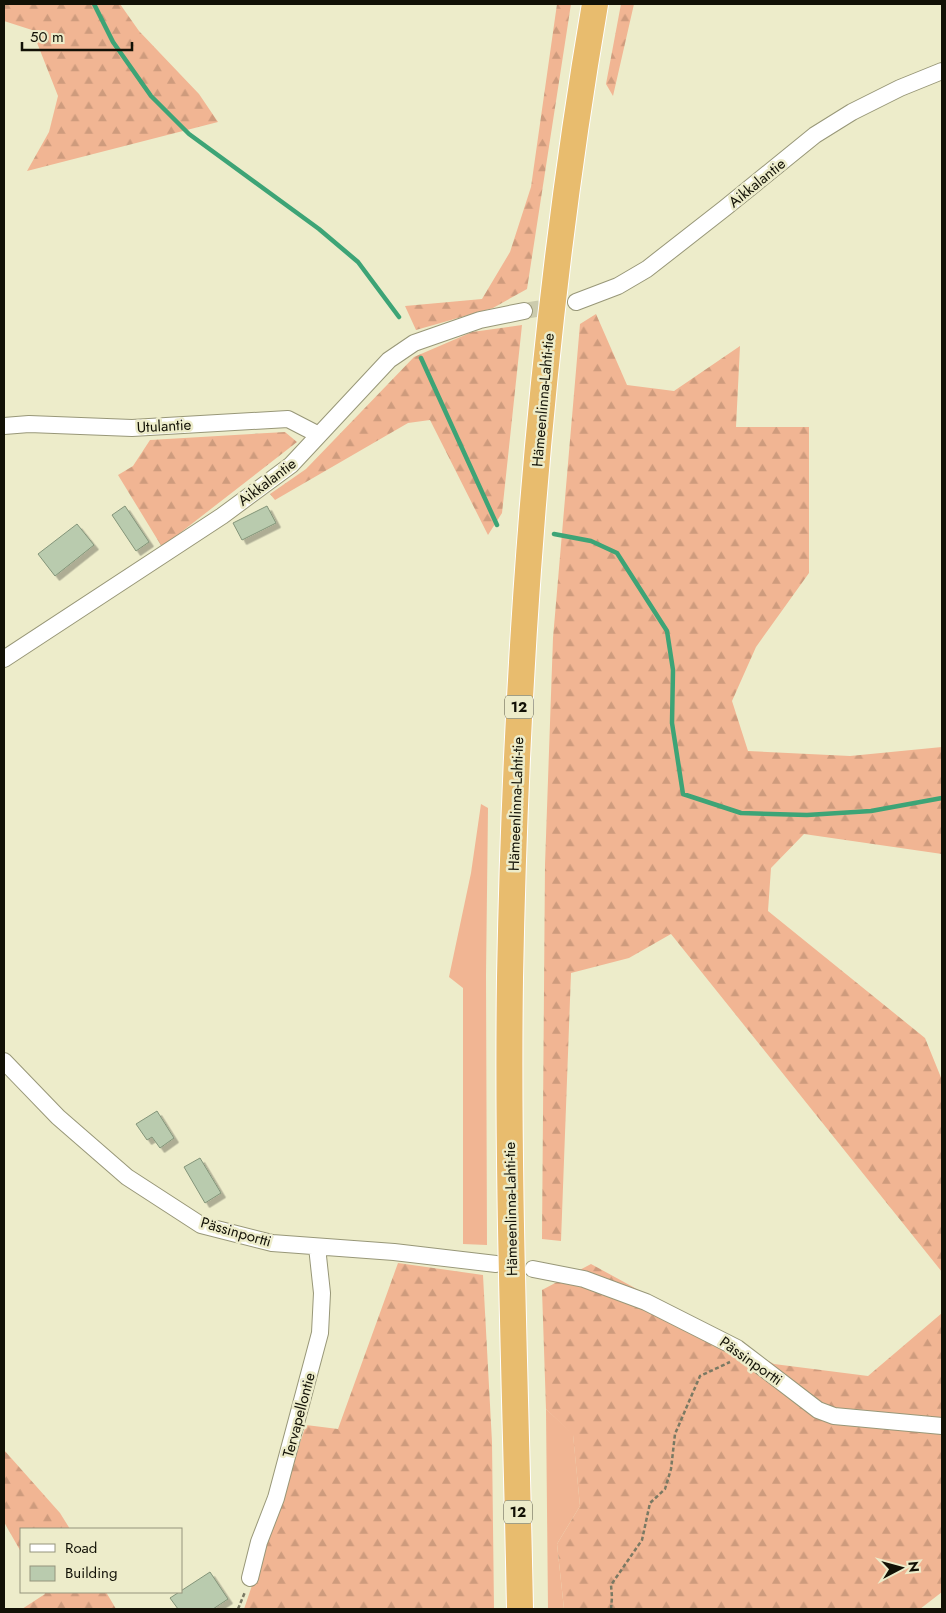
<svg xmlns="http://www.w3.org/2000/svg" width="946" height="1613" font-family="Jost,sans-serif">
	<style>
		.grass { fill: #f1b593 }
		.forest { fill: url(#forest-firs) }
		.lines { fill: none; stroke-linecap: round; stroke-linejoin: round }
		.stream { stroke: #3da476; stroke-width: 4.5 }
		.building { fill: #b9cbae; stroke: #839479; filter: url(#shadow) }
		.minor-tunnel { stroke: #cccbad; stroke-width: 16; stroke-dasharray: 16 8; stroke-linecap: butt }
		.minor-casing { stroke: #989778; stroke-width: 18 }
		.trunk-casing { stroke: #fff; stroke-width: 28 }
		.path { stroke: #7a7963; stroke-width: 2.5; stroke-dasharray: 4 2.5; stroke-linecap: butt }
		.minor { stroke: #fff; stroke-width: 16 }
		.trunk { stroke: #e8bc6e; stroke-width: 26 }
		.labels { text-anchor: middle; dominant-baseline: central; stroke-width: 5; stroke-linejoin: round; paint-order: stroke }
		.shield { fill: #edecca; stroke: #545341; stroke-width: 1 }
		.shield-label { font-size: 14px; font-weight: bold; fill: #121106 }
		.street-label { font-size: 15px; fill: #121106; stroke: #edecca }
	</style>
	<defs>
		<pattern id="forest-firs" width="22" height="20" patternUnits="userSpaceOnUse" patternTransform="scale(1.25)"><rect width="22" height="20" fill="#f1b593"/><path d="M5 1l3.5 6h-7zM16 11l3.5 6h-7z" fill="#ce9b7d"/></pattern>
		<filter id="shadow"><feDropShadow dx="4.5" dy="4.5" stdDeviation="0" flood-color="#0004"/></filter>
	</defs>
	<rect width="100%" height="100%" fill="#edecca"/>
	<path class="grass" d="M481,804l7,4 -2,167 1,270 -24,-1v-256l-14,-11 22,-104z
		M546,1409l27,25 7,72 -23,38 7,65h-16z"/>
	<path class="forest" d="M4,4h116l19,27 60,63 19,28 -191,49 22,-39 9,-36 -26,-66 -28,-9z
		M557,4h14l-44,285 -34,19 -77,22 -11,-24 77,-7 28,-47 21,-65z
		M621,4h13l-21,92 -7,-12z
		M596,314l31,71 47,6 66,-45 -4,81h73v146l-53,74 -24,54 16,50 102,5 92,-9v107l-138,-20 -33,34 -3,43 157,127 17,42v192l-271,-338 -42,24 -58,15 -10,268 -19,-2 3,-374 8,-227 27,-314z
		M522,325l-20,188 -14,22 -58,-115 -22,3 -133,77 -5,-6 36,-25 108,-112 58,-25z
		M285,432l12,10 -135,105 -44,-72 15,-9 17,-26z
		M398,1263l85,12 9,167 2,167h-250l62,-184 32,4z
		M591,1264l183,100 94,12 74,-63v279l-22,17h-356l-7,-65 23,-38 -7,-71 -27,-26 -4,-119z
		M4,1450l56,63 10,16h-49v23l-17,-30z
		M44,1592h62l10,17h-94l23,-15z"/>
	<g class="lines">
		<path class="stream" d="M94,4l19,38 38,54 38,38 130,95 39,33 41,55
			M421,358l76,167
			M554,534l37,7 26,12 50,78 6,39 -1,53 11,71 58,19 66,2 64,-4 71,-13"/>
	</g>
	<path class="building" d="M125,506l24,36 -13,9 -24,-36z
		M267,506l9,17 -34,17 -9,-17z
		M77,524l17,21 -39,31 -17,-22z
		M157,1111l17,27 -14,10 -8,-11 -5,3 -11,-16z
		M200,1158l21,35 -16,10 -21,-36z
		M210,1572l18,27 -15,10h-35l-8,-11z"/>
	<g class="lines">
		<path class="minor-tunnel" d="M524,311l52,-9"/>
		<g class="minor-casing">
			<path id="minor" d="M576,302l42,-16 29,-17 78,-61 90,-73 37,-23 48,-24 42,-17
				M4,426l25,-2 103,4 156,-9 31,16
				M4,659l218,-143 69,-51 98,-105 25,-17 66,-23 44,-9
				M4,1061l54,56 69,60 74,48 71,18 122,9 102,12
				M533,1269l51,10 62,23 91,46 81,62 16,6 108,10
				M250,1578l9,-36 17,-44 44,-165 2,-40 -5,-46"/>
		</g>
		<g class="trunk-casing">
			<path id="trunk" d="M520,1609c-4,-210 -13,-420 -10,-631 6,-326 30,-653 85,-974"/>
		</g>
		<path class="path" d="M238,1609l7,-17
			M611,1609l1,-12 -1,-12 31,-45 8,-37 15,-14 6,-20 4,-35 25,-58 30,-14"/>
		<use href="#minor" class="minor"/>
		<use href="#trunk" class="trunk"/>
	</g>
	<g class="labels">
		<g class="shield">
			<rect x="505" y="695.5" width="28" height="23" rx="4"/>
			<rect x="504" y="1500.5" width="28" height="23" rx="4"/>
		</g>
		<g class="shield-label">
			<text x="519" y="707">12</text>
			<text x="518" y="1512">12</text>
		</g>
		<g class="street-label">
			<text transform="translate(757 183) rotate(-39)">Aikkalantie</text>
			<text transform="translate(543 400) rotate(-85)">Hämeenlinna-Lahti-tie</text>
			<text transform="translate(164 426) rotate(-3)">Utulantie</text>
			<text transform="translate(267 482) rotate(-37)">Aikkalantie</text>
			<text transform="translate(516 804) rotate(-88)">Hämeenlinna-Lahti-tie</text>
			<text transform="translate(511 1209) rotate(-91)">Hämeenlinna-Lahti-tie</text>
			<text transform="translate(236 1232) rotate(16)">Pässinportti</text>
			<text transform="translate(751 1361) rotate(35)">Pässinportti</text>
			<text transform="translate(299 1415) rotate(-75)">Tervapellontie</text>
		</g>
	</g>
	<rect width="946" height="1613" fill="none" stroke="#121106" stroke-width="10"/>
	<rect x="20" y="1528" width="162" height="65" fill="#edecca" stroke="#95947c"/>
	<rect x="30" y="1544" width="25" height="8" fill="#ffffff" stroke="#95947c"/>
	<text x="65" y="1553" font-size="15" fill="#121106">Road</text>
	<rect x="30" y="1566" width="25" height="15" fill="#b9cbae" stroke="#95947c"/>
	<text x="65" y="1578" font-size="15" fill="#121106">Building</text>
	<g transform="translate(901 1568) rotate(84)" stroke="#edecca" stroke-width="4" paint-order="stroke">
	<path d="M0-4L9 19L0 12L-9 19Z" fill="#121106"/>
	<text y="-8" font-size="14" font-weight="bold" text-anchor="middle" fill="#121106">N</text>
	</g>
	<path d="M22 42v8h110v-8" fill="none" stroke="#121106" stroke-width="2.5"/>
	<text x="30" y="42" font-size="15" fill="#121106" stroke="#edecca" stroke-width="4" paint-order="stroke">50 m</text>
</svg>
